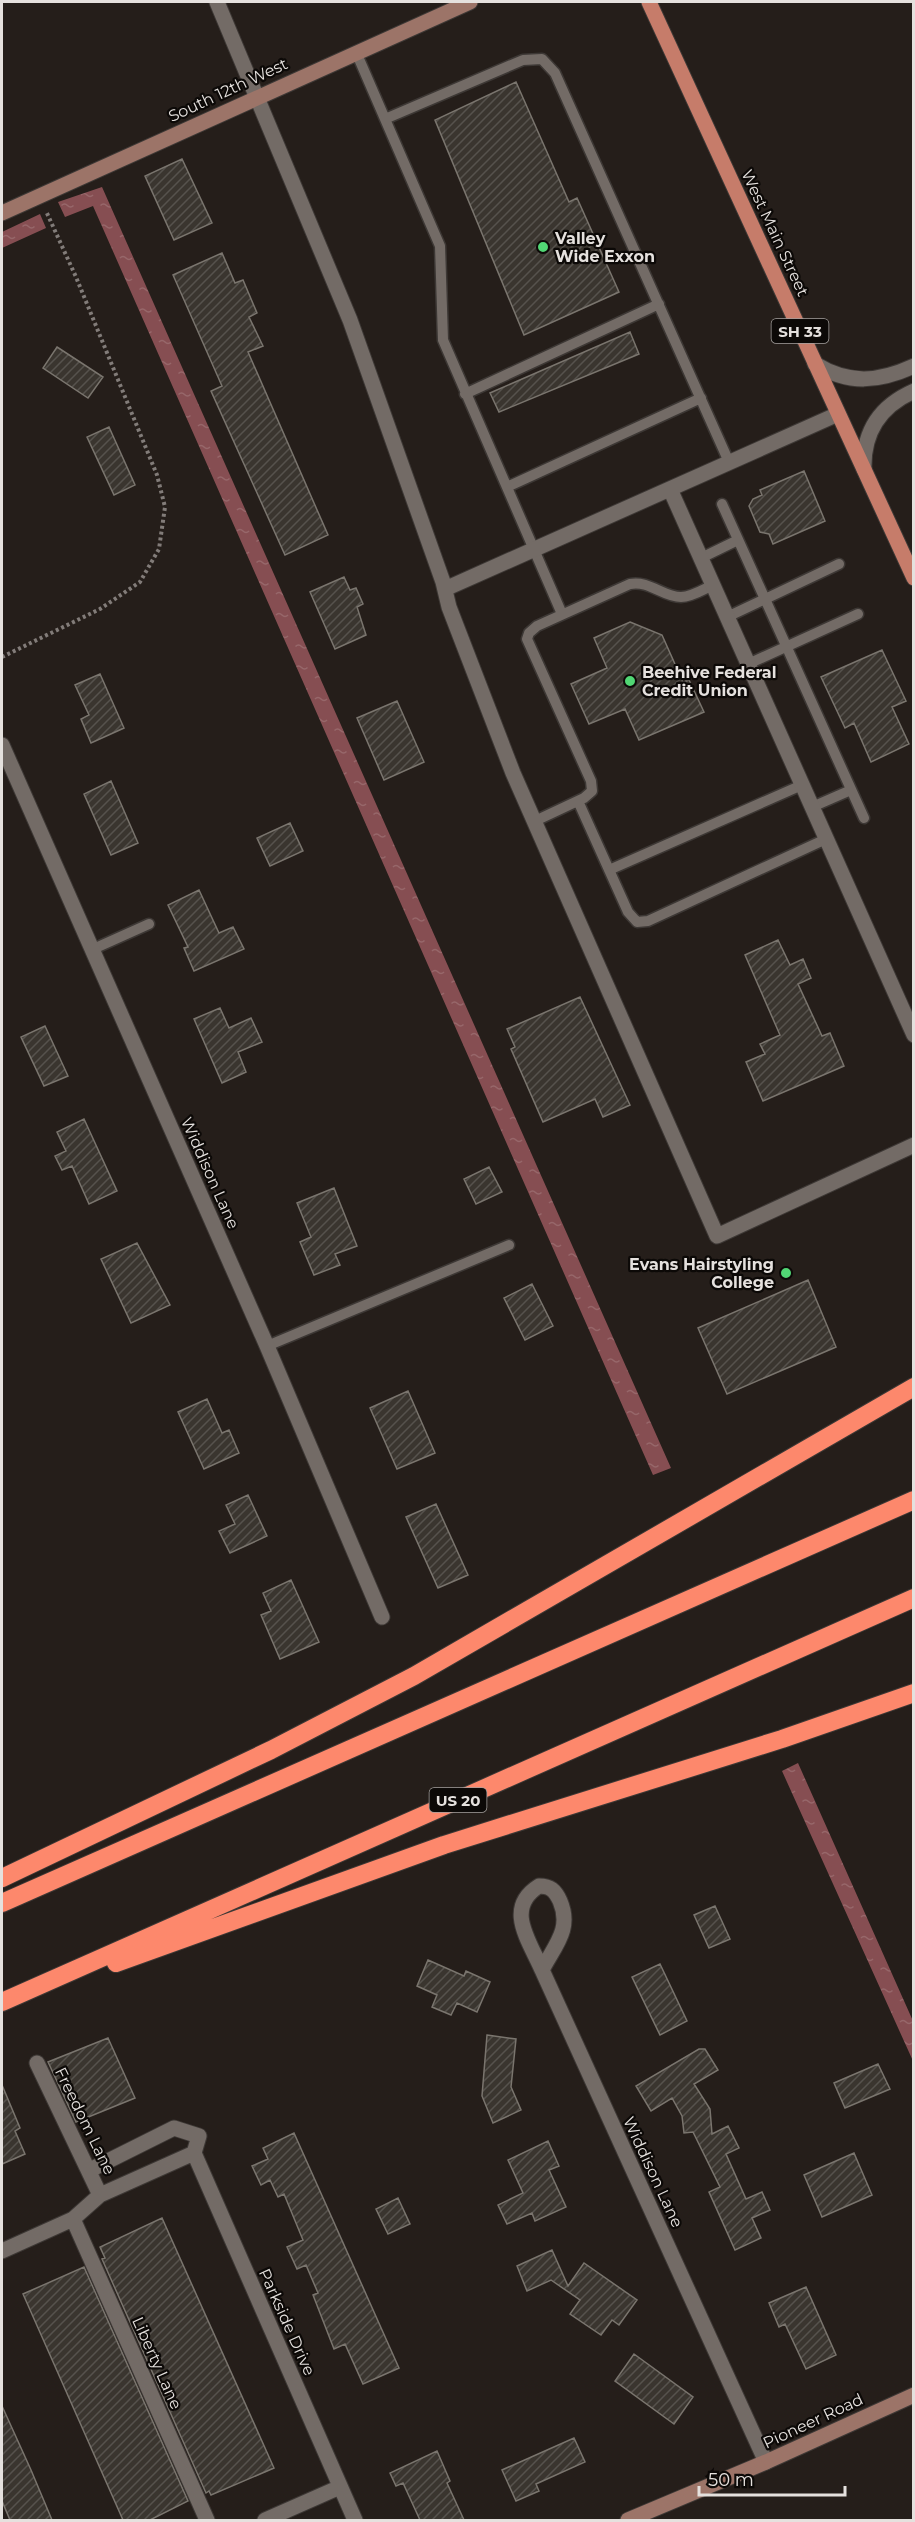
<svg xmlns="http://www.w3.org/2000/svg" width="915" height="2522" font-family="Montserrat,sans-serif">
	<style>
		.water { fill: url(#water-ripples) }
		.building { fill: url(#building-hatch); stroke: #7a756e; stroke-width: 1.5 }
		.lines { fill: none; stroke-linecap: round; stroke-linejoin: round }
		.lane-casing { stroke: #3d3835; stroke-width: 13 }
		.street-casing { stroke: #3d3835; stroke-width: 17 }
		.secondary-casing { stroke: #3d3835; stroke-width: 17 }
		.primary-casing { stroke: #3d3835; stroke-width: 17 }
		.highway-casing { stroke: #3d3835; stroke-width: 20 }
		.path { stroke: #827c79; stroke-width: 4; stroke-dasharray: 3 3; stroke-linecap: butt }
		.lane { stroke: #736b66; stroke-width: 10 }
		.street { stroke: #736b66; stroke-width: 15 }
		.secondary { stroke: #9c7468; stroke-width: 15 }
		.primary { stroke: #c67c6a; stroke-width: 15 }
		.highway { stroke: #fd886c; stroke-width: 18 }
		.poi-dot { fill: #51d674; stroke: #0c0907; stroke-width: 2 }
		.labels { text-anchor: middle; dominant-baseline: central; stroke-width: 4.5; stroke-linejoin: round; paint-order: stroke }
		.shield { fill: #0c0907; stroke: #a4a09e; stroke-width: 1.5 }
		.shield-label { font-size: 15px; font-weight: bold; fill: #e5e1de }
		.street-label { font-size: 16px; fill: #e5e1de; stroke: #0c0907 }
		.poi-label { font-size: 16px; font-weight: bold; fill: #e5e1de; stroke: #0c0907; text-anchor: start }
	</style>
	<defs>
		<pattern id="water-ripples" width="26" height="14" patternUnits="userSpaceOnUse" patternTransform="scale(1.5)"><rect width="26" height="14" fill="#864e52"/><path d="M2 4q2-2 4 0t4 0M15 11q2-2 4 0t4 0" fill="none" stroke="#97676a"/></pattern>
		<pattern id="building-hatch" width="6" height="6" patternUnits="userSpaceOnUse" patternTransform="scale(1.5)"><rect width="6" height="6" fill="#3a352f"/><path d="M-1 1l2-2M0 6l6-6M5 7l2-2" fill="none" stroke="#56524d"/></pattern>
	</defs>
	<rect width="100%" height="100%" fill="#251e1a"/>
	<path class="water" d="M102,187l569,1281 -18,7 -560,-1269 -28,11 -7,-15z
		M40,214l6,14 -44,20v-16z
		M798,1763l115,258v40l-131,-290z"/>
	<path class="building" d="M516,82l53,120 8,-4 42,94 -95,43 -89,-215z
		M182,159l30,64 -38,17 -29,-64z
		M222,253l13,30 8,-3 14,33 -8,4 14,29 -15,6 80,183 -43,20 -74,-164 11,-5 -49,-111z
		M630,332l9,22 -140,58 -9,-19z
		M57,347l46,30 -15,21 -45,-30z
		M109,427l26,58 -21,10 -27,-58z
		M804,471l21,50 -52,23 -4,-10 -9,-2 -11,-26 4,-7 9,-4 -2,-5z
		M344,577l6,13 6,-2 7,16 -6,3 9,28 -31,14 -25,-57z
		M630,622l32,13 21,47 6,-2 15,32 -65,28 -14,-31 -36,15 -18,-40 36,-16 -13,-30z
		M882,650l24,51 -14,6 17,37 -38,18 -17,-39 -9,5 -24,-51z
		M100,674l24,54 -33,15 -10,-24 8,-4 -14,-30z
		M397,701l27,61 -40,18 -27,-62z
		M111,781l27,62 -27,12 -27,-61z
		M290,823l13,28 -33,15 -13,-28z
		M199,890l20,43 14,-6 11,22 -50,22 -10,-23 4,-1 -20,-42z
		M778,940l12,25 13,-6 8,19 -13,6 24,52 8,-3 14,33 -81,35 -17,-39 19,-8 -5,-10 20,-9 -35,-80z
		M580,997l50,108 -27,12 -8,-18 -52,23 -32,-73 4,-2 -8,-18z
		M220,1008l9,20 22,-10 11,24 -24,10 8,20 -24,11 -28,-64z
		M45,1026l23,50 -24,10 -23,-49z
		M84,1119l33,72 -28,13 -17,-38 -10,4 -7,-14 11,-5 -9,-19z
		M489,1167l13,25 -26,12 -12,-25z
		M334,1188l23,58 -22,8 5,11 -26,10 -14,-33 11,-5 -14,-34z
		M137,1243l33,62 -39,18 -30,-64z
		M808,1280l28,67 -109,47 -29,-66z
		M532,1284l21,42 -28,14 -21,-42z
		M408,1391l27,62 -38,16 -27,-61z
		M207,1399l15,34 7,-3 10,23 -35,16 -26,-57z
		M248,1495l19,41 -37,17 -11,-22 16,-7 -9,-19z
		M436,1504l32,71 -30,13 -32,-71z
		M291,1580l28,62 -39,17 -19,-44 10,-4 -8,-18z
		M715,1906l15,33 -21,9 -15,-33z
		M428,1960l36,16 2,-5 24,11 -13,30 -20,-9 -6,12 -19,-8 5,-12 -20,-9z
		M660,1964l27,57 -27,14 -28,-58z
		M487,2035l29,4 -5,48 10,23 -28,13 -11,-27z
		M108,2038l27,60 -59,24 -28,-60z
		M699,2049h6l13,21 -24,14 16,25 2,25 16,-8 11,22 -13,6 20,45 16,-7 8,18 -18,8 9,20 -26,12 -26,-58 11,-5 -27,-55 -9,1 -2,-17 -10,-18 -21,13 -15,-25z
		M878,2064l12,25 -45,19 -11,-25z
		M2,2085l18,43 -5,3 10,23 -23,10z
		M294,2133l105,235 -36,16 -18,-40 -11,5 -21,-54 5,-2 -12,-28 -9,4 -10,-22 16,-7 -19,-46 -6,3 -8,-17 -9,5 -9,-19 16,-7 -5,-11z
		M548,2141l11,25 -10,4 17,37 -31,14 -3,-8 -25,11 -9,-19 25,-12 -15,-33z
		M854,2153l18,42 -50,22 -18,-42z
		M398,2198l12,26 -22,10 -12,-25z
		M162,2218l112,250 -63,27 -2,-4 -3,2 -104,-234 3,-1 -5,-11z
		M552,2250l16,36 16,-23 53,37 -18,25 -7,-5 -11,15 -31,-21 10,-14 -29,-20 -24,11 -10,-25z
		M84,2267l104,234 -38,19h-27l-100,-226z
		M806,2287l30,68 -30,14 -21,-45 -6,3 -10,-24z
		M634,2354l59,43 -19,27 -59,-43z
		M2,2406l29,64 21,50h-42l-8,-19z
		M574,2438l11,24 -49,22 3,7 -23,10 -14,-31z
		M437,2451l13,30 -3,2 17,37h-44l-17,-37 -7,3 -6,-13z"/>
	<g class="lines">
		<g class="lane-casing">
			<path id="lane" d="M356,52l29,67
				M465,394l194,-90
				M507,487l194,-89
				M722,504l142,314
				M701,558l37,-18
				M562,614l-119,-274 -3,-94 -55,-127 138,-59 19,-1 13,14 174,389
				M727,617l112,-53
				M748,664l110,-50
				M578,801l50,111 9,10 11,-1 178,-82
				M812,807l39,-17
				M535,821l49,-23 8,-7 -1,-10 -64,-142 2,-6 8,-7 93,-42c19,-4 33,13 51,13 11,0 23,-8 32,-12
				M609,870l193,-85
				M91,950l58,-26
				M267,1346l242,-101"/>
		</g>
		<g class="street-casing">
			<path id="street" d="M217,2l133,318 93,262 6,25 64,166 204,463 197,-91
				M815,364c34,21 64,18 99,2
				M864,469c-1,-37 16,-63 50,-78
				M670,489l244,546
				M445,589l393,-175
				M2,745l265,601 115,271
				M539,1886c11,0 16,4 21,15 12,28 -5,44 -18,69 -13,-30 -38,-62 -3,-84z
				M542,1970l224,492
				M37,2063l63,132
				M90,2170l84,-42 25,8 -5,17 161,367
				M73,2219l134,301
				M2,2251l71,-32 27,-24 94,-42
				M265,2520l75,-33"/>
		</g>
		<g class="secondary-casing">
			<path id="secondary" d="M2,213l468,-211
				M628,2520l138,-58 148,-67"/>
		</g>
		<g class="primary-casing">
			<path id="primary" d="M649,2l265,576"/>
		</g>
		<g class="highway-casing">
			<path id="highway" d="M2,1878l269,-128 143,-74 500,-289
				M2,1903l912,-403
				M116,1963l328,-118 338,-106 132,-46
				M2,2002l912,-404"/>
		</g>
		<path class="path" d="M2,657l98,-48 40,-27 19,-33 6,-42 -8,-32 -81,-198 -30,-66"/>
		<use href="#lane" class="lane"/>
		<use href="#street" class="street"/>
		<use href="#secondary" class="secondary"/>
		<use href="#primary" class="primary"/>
		<use href="#highway" class="highway"/>
	</g>
	<g class="poi-dot">
		<circle cx="543" cy="247" r="6"/>
		<circle cx="630" cy="681" r="6"/>
		<circle cx="786" cy="1273" r="6"/>
	</g>
	<g class="labels">
		<g class="shield">
			<rect x="771.5" y="319" width="57" height="24" rx="4.5"/>
			<rect x="429.5" y="1788" width="57" height="24" rx="4.5"/>
		</g>
		<g class="shield-label">
			<text x="800" y="331">SH 33</text>
			<text x="458" y="1800">US 20</text>
		</g>
		<g class="street-label">
			<text transform="translate(228 90) rotate(-25)">South 12th West</text>
			<text transform="translate(775 233) rotate(65)">West Main Street</text>
			<text transform="translate(210 1173) rotate(66)">Widdison Lane</text>
			<text transform="translate(85 2121) rotate(64)">Freedom Lane</text>
			<text transform="translate(653 2172) rotate(65)">Widdison Lane</text>
			<text transform="translate(287 2322) rotate(66)">Parkside Drive</text>
			<text transform="translate(157 2363) rotate(66)">Liberty Lane</text>
			<text transform="translate(813 2421) rotate(-25)">Pioneer Road</text>
		</g>
		<g class="poi-label">
			<text x="555" y="238">Valley<tspan x="555" dy="18">Wide Exxon</tspan></text>
			<text x="642" y="672">Beehive Federal<tspan x="642" dy="18">Credit Union</tspan></text>
			<text x="774" y="1264" text-anchor="end">Evans Hairstyling<tspan x="774" dy="18">College</tspan></text>
		</g>
	</g>
	<rect width="915" height="2522" fill="none" stroke="#e5e1de" stroke-width="6"/>
	<path d="M699 2486v9h146v-9" fill="none" stroke="#e5e1de" stroke-width="3"/>
	<text x="708" y="2486" font-size="18" fill="#e5e1de" stroke="#0c0907" stroke-width="4.5" paint-order="stroke">50 m</text>
</svg>
